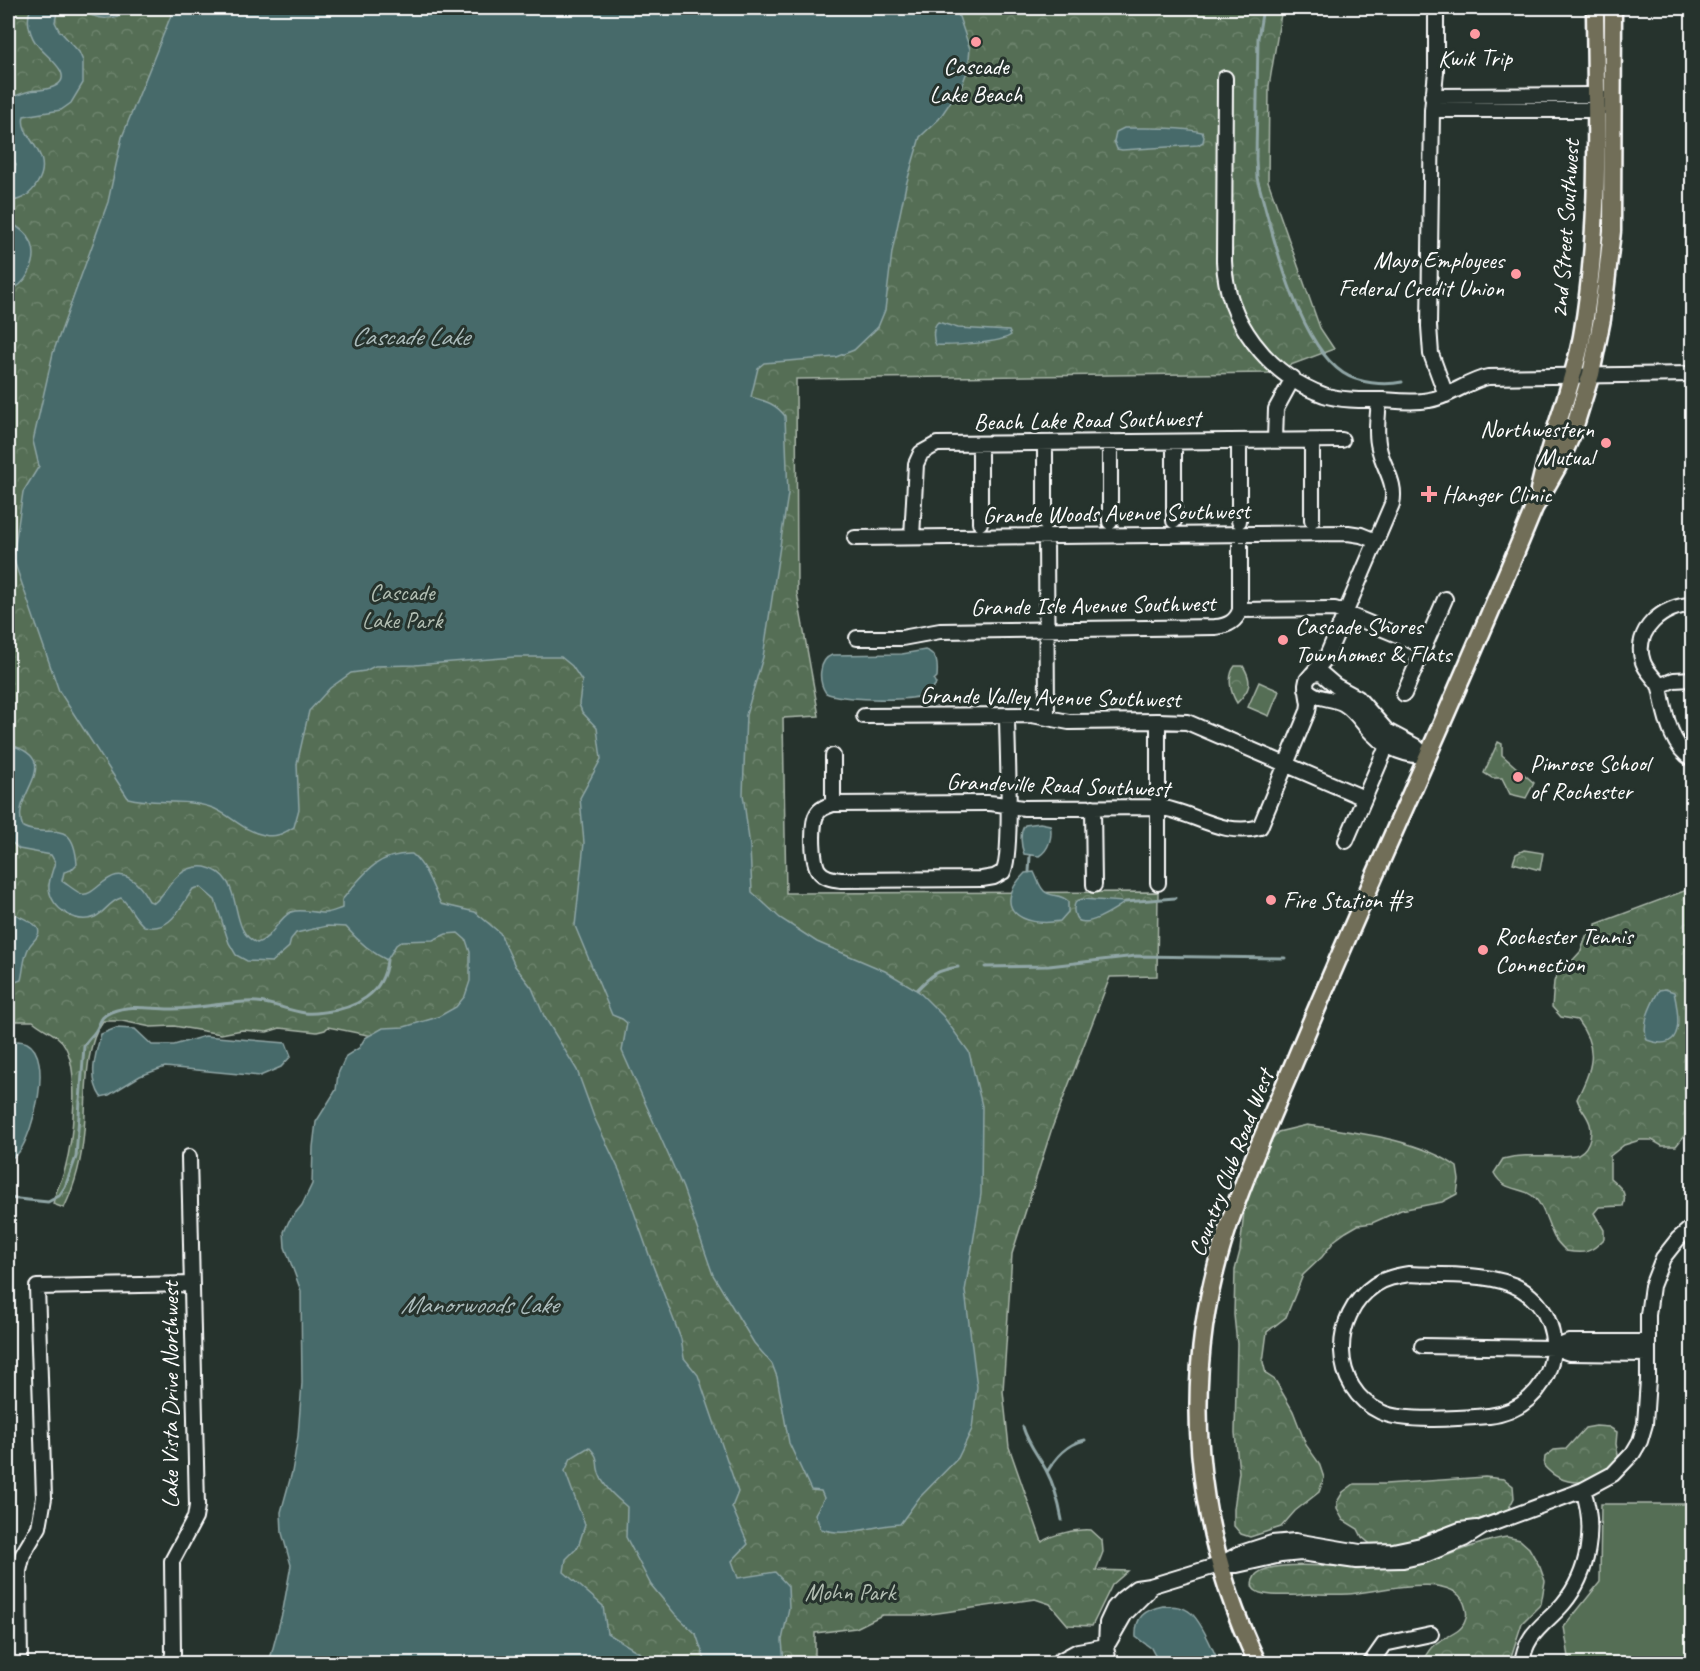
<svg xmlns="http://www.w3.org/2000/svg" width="1700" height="1671" font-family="Caveat,sans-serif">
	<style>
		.grass { fill: #546e54; stroke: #aab6aa; stroke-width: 1.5 }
		.forest { fill: url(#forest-crowns); stroke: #aab6aa; stroke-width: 1.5 }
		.water { fill: #466b6b; stroke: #90a6a6; stroke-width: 1.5 }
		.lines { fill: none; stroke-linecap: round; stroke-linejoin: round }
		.stream { stroke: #90a6a6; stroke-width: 3 }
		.minor-casing { stroke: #fff; stroke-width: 18 }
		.major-casing { stroke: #fff; stroke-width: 21 }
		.minor { stroke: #26332d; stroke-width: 14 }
		.major { stroke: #716e59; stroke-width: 16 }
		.poi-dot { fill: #ff9aa2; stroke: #26332d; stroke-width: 2 }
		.labels { text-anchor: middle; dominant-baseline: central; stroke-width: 6; stroke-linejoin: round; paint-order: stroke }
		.poi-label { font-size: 24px; fill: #fff; stroke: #26332d; text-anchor: start }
		.street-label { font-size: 24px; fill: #fff; stroke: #26332d }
		.park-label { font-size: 24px; fill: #b2beb2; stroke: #26332d }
		.water-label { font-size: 26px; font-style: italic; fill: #acbcbc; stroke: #26332d }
	</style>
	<defs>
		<pattern id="forest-crowns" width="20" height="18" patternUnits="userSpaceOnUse" patternTransform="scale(1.5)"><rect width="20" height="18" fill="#546e54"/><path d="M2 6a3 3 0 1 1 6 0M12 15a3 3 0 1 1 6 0" fill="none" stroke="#6e846e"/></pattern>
	</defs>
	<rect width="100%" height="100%" fill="#26332d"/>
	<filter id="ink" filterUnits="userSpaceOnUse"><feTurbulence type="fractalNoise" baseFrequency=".0167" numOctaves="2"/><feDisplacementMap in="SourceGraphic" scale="12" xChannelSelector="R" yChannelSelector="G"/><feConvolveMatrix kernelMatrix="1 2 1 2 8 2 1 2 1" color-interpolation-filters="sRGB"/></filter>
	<g filter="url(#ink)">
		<path class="grass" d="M1259,682l20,9 -10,25 -21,-9z
			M1601,1504h91v159h-122l-6,-36 36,-45z"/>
		<path class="forest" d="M8,8h1274l-13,78 -1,95 52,147 14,21 -65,24 -473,6 1,214 22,123 -36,2 3,175 372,-1 -1,84 -47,1 -58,151 -40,126 -9,137 6,56 33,95c9,-8 36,-13 49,-12l11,10 1,12 -7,18 32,1 -16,14 -20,41 -24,-1 -18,-21 -15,-5 -111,16h-42l-26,13 -41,5v30h-255l2,-589 -234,-47 -3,3 -8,2 -37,-4 -13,4 -25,-2 -21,4 -47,-8 -23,1 -29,-6h-19c-20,26 -16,78 -19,110 -2,28 -8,52 -20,77l-11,-4c2,-13 9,-23 12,-35 8,-30 15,-95 0,-123 -6,-12 -22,-16 -32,-25h-25z
			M1235,666h8c10,16 7,24 -6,37 -7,-11 -10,-27 -2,-37z
			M1498,742l4,2v11l32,28 -8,15 -16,-4 -8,-16h-10l-8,-5z
			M1524,850l19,3 -3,17 -27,-7 3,-9z
			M1692,888v238l-16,20h-14l-10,-6h-12l-16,5 -14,11v22c10,9 18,14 13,28l-24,1 -5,6 10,17v9c-13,14 -20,15 -38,12 -4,-4 -9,-9 -12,-14 -6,-12 -9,-28 -18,-38 -13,-14 -31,-5 -42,-26l9,-14c19,-5 38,-3 58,-3 4,-1 10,0 14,-1 13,-3 18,-20 15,-31 -3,-10 -10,-15 -13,-25 15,-31 23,-49 0,-79l-16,-3 -9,-10 2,-25 5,-15 13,-6 9,-10 5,-15 10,-5v-7z
			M1307,1125c46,7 113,14 150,42l2,13 -2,14 -15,8 -41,8 -29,13 -14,2 -12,7 -11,8 -13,17 -19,18 -17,42 -19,15 -4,30 3,12 9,6 18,31 13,34 13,18 5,15 -5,14 -24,19 -14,16 -31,10 -9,-3 -7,-8v-17l5,-37 -4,-39 2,-89 -3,-29 1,-45 5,-19 4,-40 9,-29 18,-42 7,-8z
			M1596,1426l13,1 8,5 -1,12 3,16c-18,25 -53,31 -75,6l1,-9 9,-7 12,-1 19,-21z
			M1485,1477l19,2 9,7 1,12 -6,12 -111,36 -23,1 -12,-10 -4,-8 -15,-9 -6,-11v-7l6,-10 11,-8h31z
			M1507,1537l13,3 9,8 11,19 5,14 -4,23 -19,19 -13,40 -88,1c4,-7 7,-14 13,-19 10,-9 27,-11 31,-24 3,-6 1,-12 -1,-18 -13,-33 -90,-10 -116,-9 -17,1 -33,-1 -50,1 -10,0 -58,5 -43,-19 12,-18 90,-8 111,-8 20,1 40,0 59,-5 28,-8 53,-22 82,-26z"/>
		<path class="water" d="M31,8h27l-3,14 4,8 20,22 4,9v22l-12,20 -10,7 -37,6c-6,21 31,37 14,66 -7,13 -16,18 -30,20v-26l6,-4 2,-7 -8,-16v-50c7,-3 14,-6 22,-8 7,-1 16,-1 23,-4 25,-10 -8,-32 -14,-40 -9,-10 -14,-27 -8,-39z
			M80,8h52c-14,13 -37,14 -52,0z
			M174,8h782l14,41 -2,20 -6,16 -23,34 -19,18 -14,48 -14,67 -7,58 -7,17 -24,23 -18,7 -72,6 -6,5 -7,29c14,4 24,6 34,19l3,78 -25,163 -17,58 -3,79 7,53 2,45 28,26 37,24 68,29 32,19 26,26 26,36 13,54 -1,88 -16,97 12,96 -5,42 -14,29 -39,40 -19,26c-28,1 -52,14 -79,5l-6,-15 9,-16 -3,-7 -10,-1 -22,-47 -12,-66 -5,-13 -18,-21 -41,-68 -30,-87 -61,-137 5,-28 -5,-4 -10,-4 -37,-89 9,-83 -4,-45 21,-39 -4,-31 -15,-16 -3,-8 3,-23 -10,-15 -11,-9h-46l-100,8 -40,1 -10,5 -14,2 -21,15 -21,23 -12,53 2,45 -5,18c-10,6 -18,11 -30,8 -20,-3 -35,-22 -54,-28 -26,-9 -56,-2 -82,-9l-69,-107 -46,-133 10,-66 16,-26 -6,-25 20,-88 55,-151 14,-65z
			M1124,128c26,0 52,-1 78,4l2,5 -1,5 -5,3 -76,5 -5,-1 -3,-8 2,-9z
			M8,221c9,5 20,12 24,23 7,18 -7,43 -24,47z
			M938,322l20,6 51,3 2,4c-9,8 -61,11 -75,10 -4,-6 -3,-19 2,-23z
			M925,650c13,4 13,15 12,27l-3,3 2,4c-4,6 -8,10 -15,12 -15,5 -80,4 -95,-3 -8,-11 -8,-33 6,-38l70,-1z
			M8,744c61,18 0,50 15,83 25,13 50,-13 54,37l-6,6 -7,2 -2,9c5,3 14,11 20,13 15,4 30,-38 57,-8 4,4 7,10 10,15l5,2c10,-8 15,-20 25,-28 7,-6 17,-9 26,-8 43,9 20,63 52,76 16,-5 20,-24 34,-31 10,-4 23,1 33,1 6,0 12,-3 18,-5v-8c21,-25 34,-47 70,-46 15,13 20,33 29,50l34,8 25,21 15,33 17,22 12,28 33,54 17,47 26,55 33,94 28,73 3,19 14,17 40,117 -6,15 16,37 -16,17 6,17 37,-6 13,14 1,22 -7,32 2,23h-78l-10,-29 -21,-20 -24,-29 -25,-48 1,-30c-11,-10 -23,-19 -28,-34 -4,-13 2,-13 -10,-26l-18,11 -6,13 20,54 -7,22 -12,12 -2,13 39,34 4,27 46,28 1,2h-385l14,-53 8,-45 -9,-32 -1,-21 11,-40 6,-36 4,-53 -1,-92 -16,-44 -1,-15 5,-11 13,-16 10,-21 1,-37 3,-25 20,-32 2,-16 8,-18 13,-8 6,-10 18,-10 21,-1 34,-10 18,-10 9,-11 5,-15v-29l-4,-12 -8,-7 -12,1 -13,6 -31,1 -6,4 -9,15c-17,-8 -29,-19 -41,-33l-19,-1 -31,7 -5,6 -2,8 -17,15 -25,-1 -11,-6 -7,-12 -14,-43 -15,-13 -7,2c-13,18 -22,44 -49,37 -11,-9 -15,-22 -23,-28 -11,3 -16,14 -26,19 -19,8 -43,-8 -46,-28 -1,-8 4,-19 6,-27l-4,-7 -32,-6 -11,-10z
			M1040,823l10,2c3,11 -1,25 -11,31l-15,-2c-3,-8 -5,-22 1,-29z
			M1034,872c3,6 5,14 10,19 6,6 17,3 24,10v11l-8,9c-38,7 -70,-13 -35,-48z
			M1082,899l43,3c-7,6 -46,32 -50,13 -2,-5 -1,-10 1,-14z
			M8,910c8,6 23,10 29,17 6,8 -5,14 -8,20 -6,11 -5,22 -8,33l-13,5z
			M1665,989l9,3c5,23 12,62 -27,48 -6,-17 4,-35 12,-50z
			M116,1028l19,1 17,16h22l31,-9 81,7 5,13 -10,11 -21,9 -95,-9 -25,9 -31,19 -8,2c-13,-19 -6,-42 0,-63z
			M18,1041c1,0 8,1 9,2 27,14 6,90 -8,109 -3,4 -8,6 -11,8v-117z
			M1163,1606c10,0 20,0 28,7 11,9 22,37 28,50h-60l-8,-15 -15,-11c-1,-20 8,-27 27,-31z"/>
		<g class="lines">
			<path class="stream" d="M1263,8l-5,30 -2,121 1,19c15,54 40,164 86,195 15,10 41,13 59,9
				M1029,872l1,-16
				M1125,902l50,-4
				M985,967l64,-1 87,-10 149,2
				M917,990c14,-15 20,-20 41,-23
				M8,1198l40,4 11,-6 6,-9 11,-30 8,-111c3,-6 7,-9 11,-14 6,-9 4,-15 16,-20 20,-8 39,-3 59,-3 27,1 62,-9 87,-7 16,1 32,9 48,11 6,1 13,0 19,-1 31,-3 60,-18 63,-52
				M1023,1427c5,17 15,28 23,43 8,15 13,33 16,50
				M1047,1472c9,-15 20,-28 38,-32"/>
			<g class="minor-casing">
				<path id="minor" d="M1436,8v64l-4,38 -3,216 2,28 15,41
					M1225,78l-1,183c2,59 44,114 100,134 19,6 40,5 59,5 15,1 31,3 46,0 21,-3 38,-19 59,-23l204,-3
					M1432,96l164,-1 9,5
					M1432,110h164l10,-4
					M1275,440l1,-31 17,-31
					M1239,441v80
					M1312,441v79
					M1110,442v80
					M1174,442v79
					M1045,443v80
					M980,444v79
					M1046,536l1,181
					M912,537l4,-73 5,-11 16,-9 405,-4
					M855,538l493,-5 13,2 15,6
					M1692,605c-28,0 -60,25 -49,57 3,9 11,15 16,23 2,5 3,13 4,18 4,20 11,45 29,56
					M1240,610l95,-1 89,37
					M857,638h45l38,-7 275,-4c12,-1 21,-5 25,-17v-76
					M1311,675l6,-2 5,1 14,12 22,12 29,33 28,15 11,10
					M1659,686l15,-6 18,-1
					M1306,688c8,12 27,9 38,16 13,8 19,21 30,31 13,14 34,21 52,21
					M1404,694l41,-95
					M864,716l168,-1 37,7 89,-1 29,1 177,76
					M1007,716c0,25 6,141 -4,156l-9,5 -12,2 -141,1c-8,-1 -17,-2 -22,-9 -7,-8 -8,-48 -2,-57 3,-6 10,-8 16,-10l154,-1c13,0 25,4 37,5l134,-1c34,4 65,31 102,20l48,-116 1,-7 -3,-19 1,-5 19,-22 66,-154c5,-22 -9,-36 -13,-56 -4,-15 -1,-33 0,-48
					M1158,721v162
					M833,756v48
					M1093,807l1,78
					M1346,841l37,-86
					M1409,1274c33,2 84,-2 112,15 57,36 33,120 -32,127 -25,2 -86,7 -108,-4 -51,-23 -51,-97 -6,-127 10,-7 22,-9 34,-11z
					M1422,1346l133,2 14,5 79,1
					M1555,1348l14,-6h79
					M1219,1565h18l44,-10 20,-2 55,8 47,-1 22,-5 39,-16 19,-12 100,-37 30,-16 20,-21 7,-12 5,-17 3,-44v-65l4,-29 11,-28 15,-19 14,-12
					M1109,1642l16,-28 22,-22 3,-6
					M20,1664l-1,-93 4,-17 16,-27 5,-29 -7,-211 155,-3
					M171,1664l2,-11 -1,-92 23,-43 2,-12 -8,-349
					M1054,1664l24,-13 28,-5
					M1109,1664l-3,-18 1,-23 7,-15 8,-9 14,-11 14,-2 69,-21 22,-12 31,-10 23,-2 65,11 33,-1 28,-6 39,-15 17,-2
					M1370,1664l14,-20 47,-10
					M1522,1664c3,-31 23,-39 41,-60 26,-31 33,-76 20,-114"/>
			</g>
			<g class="major-casing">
				<path id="major" d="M1539,490c11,-53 33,-100 43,-154 19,-108 14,-219 13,-328
					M1258,1664c-51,-105 -70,-222 -54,-337 14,-101 61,-193 99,-286 75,-178 158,-354 231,-533l24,-42 15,-34 18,-58 11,-55 10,-88 1,-223"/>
			</g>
			<use href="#minor" class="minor"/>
			<use href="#major" class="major"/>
		</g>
	</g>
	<g class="poi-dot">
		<circle cx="1475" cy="34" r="6"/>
		<circle cx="976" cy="42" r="6"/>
		<circle cx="1516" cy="274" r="6"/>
		<circle cx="1606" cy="443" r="6"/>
		<path d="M1426 485h6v6h6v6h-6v6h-6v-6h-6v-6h6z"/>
		<circle cx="1283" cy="640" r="6"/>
		<circle cx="1518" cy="777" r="6"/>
		<circle cx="1271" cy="900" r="6"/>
		<circle cx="1483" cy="950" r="6"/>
	</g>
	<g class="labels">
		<g class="poi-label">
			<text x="1475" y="58" text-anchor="middle">Kwik Trip</text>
			<text x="976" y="66" text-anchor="middle">Cascade<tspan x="976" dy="28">Lake Beach</tspan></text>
			<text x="1504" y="260" text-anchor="end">Mayo Employees<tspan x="1504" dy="28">Federal Credit Union</tspan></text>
			<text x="1594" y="429" text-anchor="end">Northwestern<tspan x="1594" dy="28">Mutual</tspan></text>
			<text x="1442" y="494">Hanger Clinic</text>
			<text x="1295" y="626">Cascade Shores<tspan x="1295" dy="28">Townhomes &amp; Flats</tspan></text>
			<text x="1530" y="763">Pimrose School<tspan x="1530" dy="28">of Rochester</tspan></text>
			<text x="1283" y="900">Fire Station #3</text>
			<text x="1495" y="936">Rochester Tennis<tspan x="1495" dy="28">Connection</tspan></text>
		</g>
		<g class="street-label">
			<text transform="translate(1565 229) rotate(-86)">2nd Street Southwest</text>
			<text transform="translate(1087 420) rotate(-1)">Beach Lake Road Southwest</text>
			<text transform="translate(1116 513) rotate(-1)">Grande Woods Avenue Southwest</text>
			<text transform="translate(1093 605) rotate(-1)">Grande Isle Avenue Southwest</text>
			<text transform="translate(1050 697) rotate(1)">Grande Valley Avenue Southwest</text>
			<text transform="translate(1058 785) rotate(2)">Grandeville Road Southwest</text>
			<text transform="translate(1231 1163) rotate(-69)">Country Club Road West</text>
			<text transform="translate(170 1395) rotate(-90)">Lake Vista Drive Northwest</text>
		</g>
		<g class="park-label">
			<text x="402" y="592">Cascade<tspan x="402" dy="28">Lake Park</tspan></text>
			<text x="850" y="1592">Mohn Park</text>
		</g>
		<g class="water-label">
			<text x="410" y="336">Cascade Lake</text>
			<text x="479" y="1304">Manorwoods Lake</text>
		</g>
	</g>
	<rect width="1700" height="1671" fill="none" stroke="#26332d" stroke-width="30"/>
	<rect x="15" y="15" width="1670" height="1641" fill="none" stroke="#fff" stroke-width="2" filter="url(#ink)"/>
</svg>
